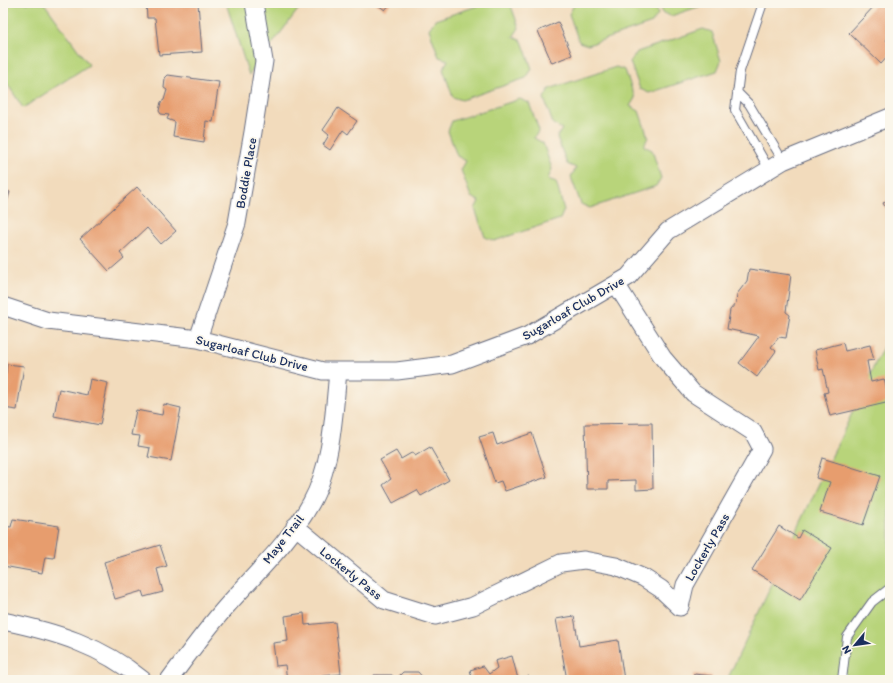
<svg xmlns="http://www.w3.org/2000/svg" width="893" height="683" font-family="Itim,sans-serif">
	<style>
		.green { fill: #b8d47a; stroke: #6a826c }
		.building { fill: #e79d6e }
		.lines { fill: none; stroke-linecap: round; stroke-linejoin: round }
		.lane-casing { stroke: #666b7f; stroke-width: 10 }
		.street-casing { stroke: #666b7f; stroke-width: 19 }
		.lane { stroke: #fff; stroke-width: 8 }
		.street { stroke: #fff; stroke-width: 17 }
		.labels { text-anchor: middle; dominant-baseline: central; stroke-width: 3.5; stroke-linejoin: round; paint-order: stroke }
		.street-label { font-size: 13px; fill: #1b2f5e; stroke: #fbf7ec }
	</style>
	<rect width="100%" height="100%" fill="#fbf7ec"/>
	<filter id="ink" filterUnits="userSpaceOnUse"><feTurbulence type="fractalNoise" baseFrequency=".025" numOctaves="2"/><feDisplacementMap in="SourceGraphic" scale="8" xChannelSelector="R" yChannelSelector="G"/><feConvolveMatrix kernelMatrix="1 2 1 2 8 2 1 2 1" color-interpolation-filters="sRGB"/></filter>
	<filter id="wash" filterUnits="userSpaceOnUse"><feTurbulence type="fractalNoise" baseFrequency=".012" numOctaves="4" result="noise"/><feDisplacementMap in="SourceGraphic" scale="16" xChannelSelector="R" yChannelSelector="G"/><feGaussianBlur stdDeviation="0.9" result="paint"/><feColorMatrix in="noise" values="0 0 0 0 0 0 0 0 0 0 0 0 0 0 0 0 0 1.4 0 .05"/><feComposite in="paint" operator="in"/></filter>
	<g filter="url(#wash)">
		<rect width="100%" height="100%" fill="#f2dbbc"/>
		<path class="green" d="M3,3h41l45,62 -66,43 -20,-31z
			M226,3h77l-54,72z
			M486,3h24l9,25 -6,9 9,4 10,28 -6,9 -64,22 -9,-3 -10,-28 5,-9 -9,-3 -10,-28 6,-9z
			M570,3h84l4,11 -6,9 -64,22 -9,-3 -10,-28 5,-9z
			M659,3h51l-39,13 -8,-3z
			M703,29l9,3 9,29 -4,10 -68,22 -9,-4 -10,-27 7,-10z
			M616,67l9,3 10,28 -5,8 9,5 9,26 -4,9 8,4 9,28 -5,8 -66,22 -9,-4 -10,-27 5,-9 -9,-4 -10,-27 5,-8 -9,-5 -9,-26 5,-9z
			M520,99l9,4 10,27 -5,8 9,5 9,26 -4,10 8,3 8,28 -4,9 -66,22 -9,-4 -10,-28 4,-8 -8,-4 -10,-27 5,-9 -9,-5 -9,-25 4,-10z
			M890,332v348h-163z"/>
		<g id="blocks">
			<path class="building" d="M146,3h52l4,49 -43,3 -4,-37h-8z
				M375,3h16l-6,7z
				M877,3h10l3,3v31l-4,3 4,4v10l-9,10 -32,-31z
				M558,22l14,33 -20,8 -14,-32z
				M168,75l51,7 -6,40 -7,-1 -2,21 -31,-5 2,-15 -8,-3 2,-4 -8,-1 -2,-3 2,-9 3,-2 3,-10 -3,-2 1,-10z
				M338,108l19,13 -9,13 -5,-4 -13,20 -7,-5 6,-10 -6,-5z
				M137,187l39,44 -15,13 -14,-16 -27,25 4,5 -15,13 -29,-32z
				M3,190l7,2 -7,23z
				M890,200v16l-7,-13z
				M749,269l42,6 -5,37 4,3 -4,23 -7,-1 -8,10 5,4 -19,26 -18,-14 20,-27 -32,-7 3,-19 6,-7 1,-9 10,-13z
				M843,343l2,8 25,-6 4,15 -7,1 4,21 13,-3 6,23 -60,14 -6,-23 4,-1 -5,-23 -4,1 -4,-20z
				M7,364l17,2 -7,44 -14,-2v-36l3,1z
				M90,379l18,4 -8,42 -46,-9 5,-27 28,6z
				M164,404l17,4 -10,53 -23,-4 2,-9 -12,-2 2,-10 -9,-1 5,-25 26,5z
				M652,423l1,66 -17,1v-10l-28,1v8h-21l-2,-65z
				M493,433l4,12 35,-12 15,44 -42,14 -4,-10 -6,2 -16,-46z
				M430,447l19,33 -28,16 -4,-6 -24,13 -10,-18 8,-6 -11,-19 16,-9 5,8 12,-7 2,4z
				M822,458l58,18 -17,49 -43,-13 10,-30 -14,-4z
				M13,519l46,7 -5,32 -9,-1 -3,16 -39,-7v-40l8,1z
				M779,526l19,12 4,-8 30,18 -32,52 -48,-30z
				M160,545l7,21 -10,3 6,23 -19,5 -2,-6 -27,8 -11,-37z
				M304,613l1,12 30,-3 6,52 -54,6 -2,-15 -9,1 -3,-23 15,-2 -3,-25z
				M574,616l5,30 39,-6 6,40h-57l-11,-61z
				M512,656l6,23 11,-3 1,4h-67l9,-3 -2,-7 13,-4 6,8 8,-6 -2,-7z
				M403,672h15l7,8h-51v-5h18l4,4z
				M694,674l18,2v4h-19z"/>
		</g>
	</g>
	<g filter="url(#ink)">
		<use href="#blocks" fill-opacity="0" stroke="#666b7f" stroke-width="1"/>
		<g class="lines">
			<g class="lane-casing">
				<path id="lane" d="M763,3l-23,68 -5,39 34,59
					M737,92l12,12 34,57
					M842,680l5,-43 25,-35 18,-14"/>
			</g>
			<g class="street-casing">
				<path id="street" d="M3,306l45,15 150,18 125,32h74l55,-7 75,-28 101,-59 40,-46 115,-70 107,-44
					M198,339l39,-116 16,-91 11,-71 -10,-58
					M295,526l89,74 51,16 38,-10 88,-43 23,-3 32,6 28,12 17,11 19,18 5,-22 77,-136 -9,-17 -60,-39 -30,-35 -47,-74
					M3,621c53,11 97,24 140,59
					M169,680c18,-24 36,-49 56,-72 29,-33 64,-65 86,-105 21,-37 23,-90 27,-132"/>
			</g>
			<use href="#lane" class="lane"/>
			<use href="#street" class="street"/>
		</g>
	</g>
	<g class="labels">
		<g class="street-label">
			<text transform="translate(246 173) rotate(-80)">Boddie Place</text>
			<text transform="translate(573 308) rotate(-30)">Sugarloaf Club Drive</text>
			<text transform="translate(252 353) rotate(14)">Sugarloaf Club Drive</text>
			<text transform="translate(283 539) rotate(-52)">Maye Trail</text>
			<text transform="translate(707 547) rotate(-60)">Lockerly Pass</text>
			<text transform="translate(351 573) rotate(39)">Lockerly Pass</text>
		</g>
	</g>
	<rect width="893" height="683" fill="none" stroke="#fbf7ec" stroke-width="16"/>
	<g transform="translate(855 645) rotate(241)" stroke="#fbf7ec" stroke-width="3" paint-order="stroke">
	<path d="M0-3L7 15L0 10L-7 15Z" fill="#1b2f5e"/>
	<text y="-6" font-size="11" font-weight="bold" text-anchor="middle" fill="#1b2f5e">N</text>
	</g>
</svg>
